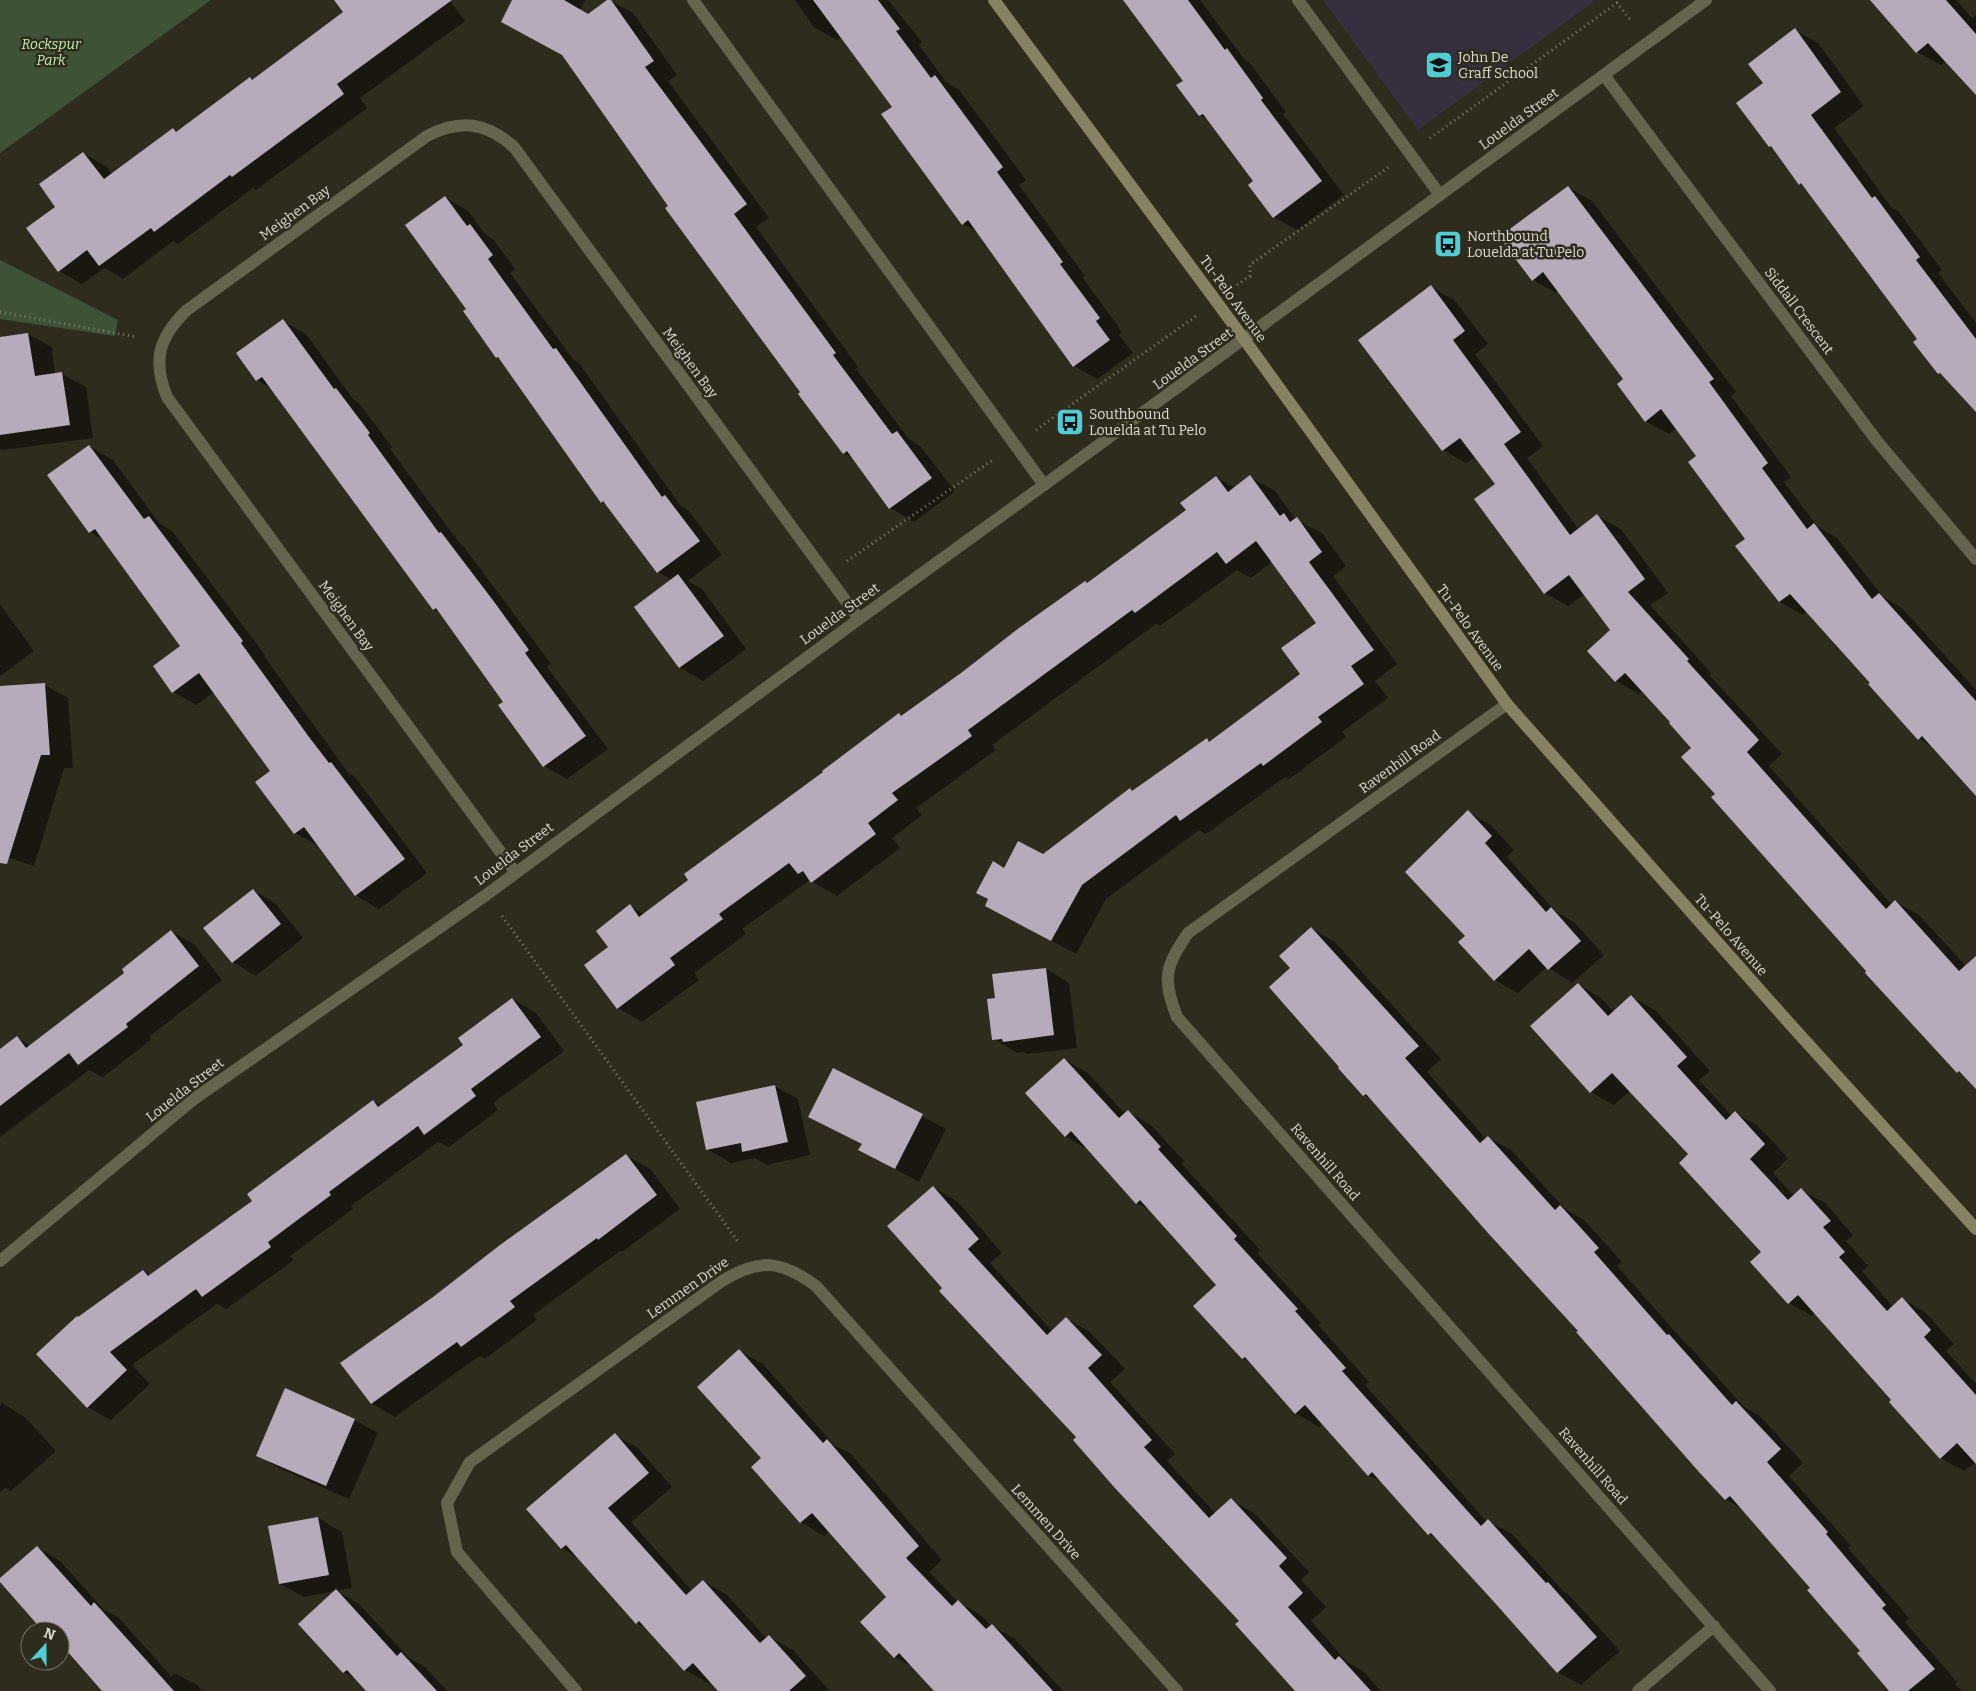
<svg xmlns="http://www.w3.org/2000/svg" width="1976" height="1691" font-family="Bitter,serif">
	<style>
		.education { fill: #372f3f }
		.green { fill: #3d5236 }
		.shadow { fill: #0007 }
		.building { fill: #b5abba }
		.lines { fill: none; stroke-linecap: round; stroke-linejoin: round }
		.path { stroke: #827f73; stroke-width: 3; stroke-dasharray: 1 4; stroke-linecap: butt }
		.lane { stroke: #66634e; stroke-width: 12 }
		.street { stroke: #66634e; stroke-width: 12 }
		.secondary { stroke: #878261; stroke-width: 12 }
		.labels { text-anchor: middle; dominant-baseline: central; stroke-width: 5; stroke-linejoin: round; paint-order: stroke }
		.park-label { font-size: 14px; font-style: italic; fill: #bff1af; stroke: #2f2c1e }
		.poi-label { font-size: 14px; fill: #dddbd2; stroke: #2f2c1e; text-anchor: start }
		.street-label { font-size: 14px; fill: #dddbd2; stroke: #2f2c1e }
	</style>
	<rect width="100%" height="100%" fill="#2f2c1e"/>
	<path class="education" d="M1323,0h273l-178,130z"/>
	<path class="green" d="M0,0h211l-211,153z
		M0,260l118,60 -3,16 -115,-17z"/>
	<path class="shadow" d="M336,0h113l16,21 -105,77 7,10 -111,82 -3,-2 -75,56 -5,-3 -50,38 -18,-11 -23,16 -23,-13 -2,-64 26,-54 24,14 5,7 61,-45 5,3 73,-54 3,2 91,-68z
		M514,0h71l-15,28 39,-28 24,13 44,62 -9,6 101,137 -13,9 102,140 -2,2 52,69 12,8 35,45 -41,31 -24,-14 -37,-50 -9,-5 -281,-398z
		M795,0h93l34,42 -3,3 27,37 13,8 67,90 -7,5 66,91 -2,2 39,54 -3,3 14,18 -36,26 -23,-13 -96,-134 -15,-8 -69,-117 -52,-70 -5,3 -23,-13z
		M1124,0h76l44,59 6,4 36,49 -3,2 61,81 -47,35 -23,-13 -19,-36 -45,-60 -10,-6 -22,-29 6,-5z
		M1871,0h85l16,18 4,-3v78l-30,-33 -5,5 -24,-13z
		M1795,30l23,13 46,63 -30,22 57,79 7,4 44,59 -4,3 38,50v87l-29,-32 -8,-4 -20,-35 -113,-151 -7,-4 -25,-35 -4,-3 -5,-63z
		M1568,187l24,14 144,191 -5,4 60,81 -7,5 34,45 19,11 46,59 19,11 74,82v104l-41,-46 -16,-9 -47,-56 -65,-72 -4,4 -24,-14 -32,-62 -49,-82 -21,-29 -8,6 -24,-13 -20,-41 -66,-89 -3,2 -23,-13z
		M445,197l23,14 17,23 8,5 22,30 -5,4 63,86 6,4 101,142 8,5 34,45 -34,26 14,8 44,60 -43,32 -24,-14 -7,-87 -14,-8 -50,-66 -6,-4 -101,-142 -4,-2 -33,-46 4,-3z
		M1431,287l23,13 34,44 -13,10 68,92 -16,12 52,72 18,-14 24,13 47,64 -18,12 61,68 -2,2 73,79 -13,12 123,139 4,-3 23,13 57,62v110l-10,-10 -8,-5 -90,-100 -152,-177 -23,-47 -21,-26 -29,-32 -4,4 -23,-13 -4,-51 -27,-36 -17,12 -23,-13 -48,-108 -21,-28 -10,6 -23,-13z
		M283,321l23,13 47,65 6,4 33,44 -2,2 71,96 3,2 87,117 -4,3 61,82 -41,30 -23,-13 -39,-64 -64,-89 -7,-4 -161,-220 -16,-9z
		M28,334l24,13 3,28 7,-1 24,13 7,51 -90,12 -3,-1v-111z
		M89,446l24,14 46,63 13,8 93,124 -1,1 69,96 16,22 5,2 73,97 -48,36 -24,-14 -36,-49 -24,-13 -23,-62 -58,-79 -18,13 -23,-13 9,-46 -77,-105 -15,-9z
		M1216,477l19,11 15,-11 25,14 21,29 26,13 24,33 -13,10 64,88 -22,17 13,17 -46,34 4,5 -57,42 -4,-2 -79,57 -7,-4 -93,69 -30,55 -65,-35 -6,-50 38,-14 87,-65 4,2 73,-52 4,2 91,-67 16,-52 -45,-62 -22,17 -14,-8 -77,56 -4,-2 -164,121 4,5 -80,58 6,7 -30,23 8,10 -63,48 -27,-16 -68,49 4,5 -52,39 5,7 -57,42 -24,-14 -8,-60 20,-42 14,8 255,-200 4,2 284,-206z
		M0,604l34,47 -34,25z
		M45,685l23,13 5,70h-9l-30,98 -34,-11v-168z
		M1468,812l23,13 23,25 -7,7 48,54 19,11 30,33 -32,28 -25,-16 -29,26 -23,-13z
		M253,890l23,14 27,34 -47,38 -23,-14z
		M1311,928l24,14 106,117 -14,13 59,67 2,-2 24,14 53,58 19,11 38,42 -5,4 71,80 4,3 51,57 17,10 43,47 -14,13 62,70 -3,2 61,70 -4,4 52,60 -2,2 7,7h-71l-79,-103 -68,-78 -19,-11 -145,-168 -205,-229 -11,-7 -23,-28 -50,-98z
		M171,931l24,14 27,35 -73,57 2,3 -48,37 -14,-7 -89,67v-87l17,-12 14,8 95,-73z
		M1046,969l23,14 8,65 -49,6 -5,-2 -6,1 -23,-14 3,-40z
		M1578,984l23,14 13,14 18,-15 23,13 55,61 -11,9 33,36 3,-3 23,13 30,32 -15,15 21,23 7,-6 24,13 28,32 -7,6 22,25 -6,5 31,36 9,-8 23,13 29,32 -8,7 30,33v78l-12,9 -23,-13 -126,-145 -3,3 -23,-13 -26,-51 -73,-97 -60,-64 -16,14 -23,-13z
		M513,999l23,14 28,38 -71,52 5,7 -49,37 -11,-5 -87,64 2,3 -63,47 4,4 -68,49 -9,-5 -85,61 18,19 -39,36 -24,-13 -8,-89 65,-47 7,5 102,-75 120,-100 9,5 83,-61z
		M1064,1059l24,14 37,41 3,-2 23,13 33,36 -3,2 79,87 -3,3 64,70 -3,2 51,57 -4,3 122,137 1,-1 24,13 52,58 7,5 49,54 -39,34 -23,-13 -120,-133 -9,-5 -44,-50 -17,-9 -46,-52 -3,4 -24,-14 -42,-49 -10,-6 -49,-52 23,-21 -66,-74 -14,-8 -48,-53 -24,-14z
		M833,1070l113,59 -27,53 -59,-32 3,-6 -30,-15z
		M775,1086l23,13 12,56 -43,10 -12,-7 -24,5 -24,-14z
		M626,1155l24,14 30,40 -58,43 -2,-1 -87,64 4,5 -52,39 -6,-3 -84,61 -24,-14 63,-105z
		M933,1187l24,14 45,52 -12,10 63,69 14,-13 23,13 35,37 -15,13 65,72 -8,7 49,53 15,-14 23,13 55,59 -8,8 25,27 -15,14 36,41 16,9 18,20h-84l-57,-70 -296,-333z
		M739,1351l24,13 71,81 17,9 91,106 -13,12 29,30 23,13 11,11 23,13 48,52h-127l-21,-23 -20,-11 -7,-60 -58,-66 -6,5 -23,-14 -38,-64z
		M286,1390l69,30 23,13 -29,66 -68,-30 -24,-14z
		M2,1403l23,14 31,34 -45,40 -6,-3 -5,4v-87z
		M615,1435l23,13 34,39 -41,35 61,69 12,-10 23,14 40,44 2,-2 24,13 36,40 -2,1h-107l-9,-10 -3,2 -23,-13 -37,-40 -12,-7 -58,-65 -16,-10z
		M318,1518l24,14 10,56 -15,3 22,13 50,54 16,9 22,24h-80l-9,-11 -14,-8 -44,-48 35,-33 -31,6 -24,-13z
		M37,1547l23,14 44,49 14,7 53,59 4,-3 23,13 4,5h-98l-44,-50v-10h-14l-46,-50z"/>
	<path class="building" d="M334,0h118l-115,84 7,10 -112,83 -2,-2 -76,57 -3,-4 -52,38 -12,-16 -29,22 -32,-44 29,-21 -16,-23 44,-32 21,27 69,-51 3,4 74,-55 2,3 91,-68z
		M512,0h52l24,14 19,-14h4l43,61 -9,6 102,137 -13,10 102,139 -3,2 59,79 5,-3 35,47 -43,31 -42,-58 -4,3 -45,-60 2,-2 -135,-184 3,-2 -106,-151 -61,-33z
		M813,0h65l22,29 -4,2 35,47 4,-3 68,92 -6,5 66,90 -3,2 40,54 -4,3 14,19 -37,27 -105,-147 -6,5 -81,-111 11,-7z
		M1123,0h65l37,50 2,-2 36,50 -2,2 61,81 -49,37 -25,-33 5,-4 -50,-67 -4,2 -23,-31 7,-4z
		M1870,0h76l30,34v61l-48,-52 -12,10z
		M1795,28l46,64 -30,23 61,83 3,-2 45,61 -4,3 60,79v73l-36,-39 -2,1 -25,-32 4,-3 -116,-156 -2,2 -28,-39 -2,1 -33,-44 27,-20 -15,-19z
		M1568,186l146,193 -5,3 59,81 -6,5 45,61 7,-6 58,76 7,-6 97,108v95l-54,-60 -4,4 -50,-56 2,-1 -80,-89 -11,8 -44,-56 10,-7 -57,-77 8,-6 -35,-47 -16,13 -28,-38 6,-5 -80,-107 -11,9 -33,-44z
		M445,196l22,30 3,-2 23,31 -5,4 65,90 3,-1 106,149 3,-2 35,46 -43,32 -54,-72 -2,2 -103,-146 -2,1 -33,-47 3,-2 -61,-84z
		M1431,285l34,46 -12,9 68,92 -17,12 66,91 27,-21 48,65 -17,13 61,67 -2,2 72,79 -12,12 139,157 9,-9 64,71 17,-15v133l-17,-18 -2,2 -92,-100 1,-2 -155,-174 4,-3 -34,-37 10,-9 -22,-25 1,-1 -45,-49 -10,9 -28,-31 23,-21 -41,-55 -25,19 -70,-95 21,-15 -35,-46 -18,13 -84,-111z
		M283,319l51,70 2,-1 34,45 -2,2 71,98 2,-1 54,71 34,47 -4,3 61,83 -43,31 -45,-62 5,-3 -67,-94 -3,2 -171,-233 -6,4 -20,-28z
		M28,333l7,43 27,-4 8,53 -70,10v-98z
		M89,445l55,74 5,-3 94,125 -2,2 68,94 20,26 2,-1 74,97 -50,37 -51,-69 -10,7 -39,-52 15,-11 -71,-98 -27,20 -19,-27 27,-20 -85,-117 -6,4 -42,-58z
		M1250,475l30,41 4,-3 6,9 7,-5 25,35 -13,10 65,88 -23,16 13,18 -46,33 4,5 -59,44 -2,-3 -81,58 -4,-6 -94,70 -31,56 -66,-35 3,-7 -12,-6 17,-32 11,7 14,-27 25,13 87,-66 2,3 75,-53 2,4 91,-68 -19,-26 35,-25 -60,-82 -30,23 -9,-12 -82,61 -3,-3 -164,120 4,6 -80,57 6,7 -30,23 8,11 -65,49 -8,-12 -5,3 -9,-11 -70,51 4,5 -53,39 5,7 -58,44 -33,-44 24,-18 -12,-16 34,-27 9,13 49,-37 -4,-6 139,-102 -1,-1 77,-58 2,3 60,-43 58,-45 66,-47 2,2 99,-73 -6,-7 36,-27 12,16z
		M678,574l46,62 -45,32 -45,-61z
		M45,683l5,72h-9l-34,109 -7,-1v-177z
		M1468,810l24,26 -7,7 61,69 5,-5 30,34 -33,29 -19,-21 -35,32 -36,-39 7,-6 -60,-64z
		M253,889l28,35 -49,39 -29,-35z
		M1311,927l108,119 -14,12 75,85 8,-7 67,74 5,-5 39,43 -5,4 73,83 2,-1 63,71 4,-4 45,48 -14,13 61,70 -2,2 60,71 -4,3 53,61 -27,22h-19l-32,-38 3,-2 -53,-61 3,-2 -80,-92 -5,4 -26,-28 -123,-140 2,-1 -90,-98 -122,-139 -3,2 -25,-28 1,-1 -70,-80 21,-19 -11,-12z
		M171,930l28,36 -73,58 2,3 -50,38 -9,-12 -69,53v-57l17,-13 9,12 98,-75 -2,-4z
		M1046,968l8,67 -51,7 -1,-3 -10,1 -5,-41 8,-1 -3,-24z
		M1578,983l30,33 23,-21 56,62 -10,9 49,54 9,-9 30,33 -15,15 38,41 13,-12 30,33 -8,6 22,25 -6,5 48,54 15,-14 29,33 -7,7 52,58v69l-19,-21 -17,16 -51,-57 2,-2 -93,-105 -10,9 -38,-42 11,-10 -82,-89 9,-9 -76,-81 -22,20 -60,-67z
		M512,998l29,39 -70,52 5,7 -52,39 -6,-9 -89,66 2,3 -63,47 3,5 -69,50 -6,-8 -86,63 17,18 -40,38 -51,-54 41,-38 1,1 65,-47 5,6 104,-75 -5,-7 126,-94 5,7 85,-62 -5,-7z
		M1064,1058l55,60 9,-8 33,37 -3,2 79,87 -3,3 64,70 -3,2 51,57 -4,3 139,155 7,-7 58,64 2,-1 49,55 -40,36 -62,-70 -64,-70 -3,2 -56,-63 -4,4 -63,-71 -10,9 -50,-57 -3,2 -49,-53 23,-21 -76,-85 -4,4 -65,-73 -6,6 -40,-44z
		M833,1068l90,46 -28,55 -37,-19 4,-6 -54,-27z
		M775,1085l13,57 -46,10 -1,-9 -35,7 -10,-48z
		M626,1154l31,41 -59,45 -1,-2 -87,63 5,6 -54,40 -4,-5 -86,62 -31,-41 93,-66 67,-52z
		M933,1186l46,53 -11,10 79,86 19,-18 36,38 -14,13 64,72 -8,7 65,71 22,-20 56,60 -8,8 24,27 -15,14 47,53 4,-4 32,35h-76l-60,-67 4,-3 -125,-134 -41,-47 3,-3 -137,-146 3,-3 -55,-62z
		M739,1349l84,94 4,-4 92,107 -13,12 46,48 6,-6 28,29 6,-5 61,67h-119l-35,-38 -5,5 -34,-36 26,-25 -74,-84 -12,10 -49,-56 10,-9 -64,-71z
		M285,1388l70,31 -29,67 -70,-30z
		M615,1433l34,40 -41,35 78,87 17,-15 57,63 9,-8 37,41 -17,15h-71l-25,-28 -9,8 -45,-50 -3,3 -70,-79 -5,4 -35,-40z
		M318,1517l11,58 -50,9 -11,-58z
		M37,1546l54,60 3,-4 80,89h-72l-42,-48v-12h-17l-43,-49v-4z
		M336,1589l61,67 4,-4 36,39h-71l-19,-21 -4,3 -45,-49z"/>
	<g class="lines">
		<path class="path" d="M1430,138l187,-135 14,18
			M1237,285l13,-9v-11l139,-98
			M0,312l137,25
			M1036,430l160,-114
			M847,561l147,-102
			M502,916l237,327"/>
		<path class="lane" d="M693,0l351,485
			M1298,0l142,195"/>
		<path class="street" d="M1604,75l273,366 99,118
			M1507,704l-319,229c-23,34 -26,45 -11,84l593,674
			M515,872l-348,-475c-15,-37 -8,-60 20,-87l240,-174c33,-17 59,-14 87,11l345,472
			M0,1261l194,-162 292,-204 373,-276 185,-134 662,-485
			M576,1691l-119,-139 -10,-49 23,-41 252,-181c37,-23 59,-21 94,5l361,405
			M1638,1691l76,-65"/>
		<path class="secondary" d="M994,0l250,339 263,365 283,320 186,205"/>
	</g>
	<defs>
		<g id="school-square" transform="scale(1.4375)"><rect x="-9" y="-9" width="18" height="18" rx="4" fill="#51ccd3" stroke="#2f2c1e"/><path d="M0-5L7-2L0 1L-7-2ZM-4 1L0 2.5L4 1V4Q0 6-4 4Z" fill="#111"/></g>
		<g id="bus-square" transform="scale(1.4375)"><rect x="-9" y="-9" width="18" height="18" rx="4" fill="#51ccd3" stroke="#2f2c1e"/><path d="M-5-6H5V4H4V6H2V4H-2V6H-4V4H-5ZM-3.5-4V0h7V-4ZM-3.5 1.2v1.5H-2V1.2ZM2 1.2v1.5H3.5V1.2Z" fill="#111"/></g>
	</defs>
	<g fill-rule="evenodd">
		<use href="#school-square" x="1439" y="65"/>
		<use href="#bus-square" x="1448" y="244"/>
		<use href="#bus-square" x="1070" y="422"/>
	</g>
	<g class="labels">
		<g class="park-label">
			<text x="51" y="44">Rockspur<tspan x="51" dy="16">Park</tspan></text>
		</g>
		<g class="poi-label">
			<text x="1458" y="57">John De<tspan x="1458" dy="16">Graff School</tspan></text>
			<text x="1467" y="236">Northbound<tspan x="1467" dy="16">Louelda at Tu Pelo</tspan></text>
			<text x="1089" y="414">Southbound<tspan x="1089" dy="16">Louelda at Tu Pelo</tspan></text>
		</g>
		<g class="street-label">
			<text transform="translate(1519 119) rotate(-36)">Louelda Street</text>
			<text transform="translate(295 213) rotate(-36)">Meighen Bay</text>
			<text transform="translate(1233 299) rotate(54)">Tu-Pelo Avenue</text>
			<text transform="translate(1799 311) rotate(53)">Siddall Crescent</text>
			<text transform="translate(1193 359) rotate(-36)">Louelda Street</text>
			<text transform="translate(690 363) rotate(54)">Meighen Bay</text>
			<text transform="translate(840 614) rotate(-36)">Louelda Street</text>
			<text transform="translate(346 616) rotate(54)">Meighen Bay</text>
			<text transform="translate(1470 628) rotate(54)">Tu-Pelo Avenue</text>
			<text transform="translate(1400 762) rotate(-36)">Ravenhill Road</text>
			<text transform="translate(514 854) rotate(-37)">Louelda Street</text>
			<text transform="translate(1731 935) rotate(49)">Tu-Pelo Avenue</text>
			<text transform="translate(185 1090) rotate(-38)">Louelda Street</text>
			<text transform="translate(1325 1162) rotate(49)">Ravenhill Road</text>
			<text transform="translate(688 1288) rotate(-35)">Lemmen Drive</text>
			<text transform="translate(1593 1466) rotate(49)">Ravenhill Road</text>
			<text transform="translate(1046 1522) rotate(48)">Lemmen Drive</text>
		</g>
	</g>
	<g transform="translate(45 1646) rotate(21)"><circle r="24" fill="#2f2c1e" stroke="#757266"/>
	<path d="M0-4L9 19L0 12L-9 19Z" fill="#51ccd3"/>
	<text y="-8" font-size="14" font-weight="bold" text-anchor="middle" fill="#dddbd2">N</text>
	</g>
</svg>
